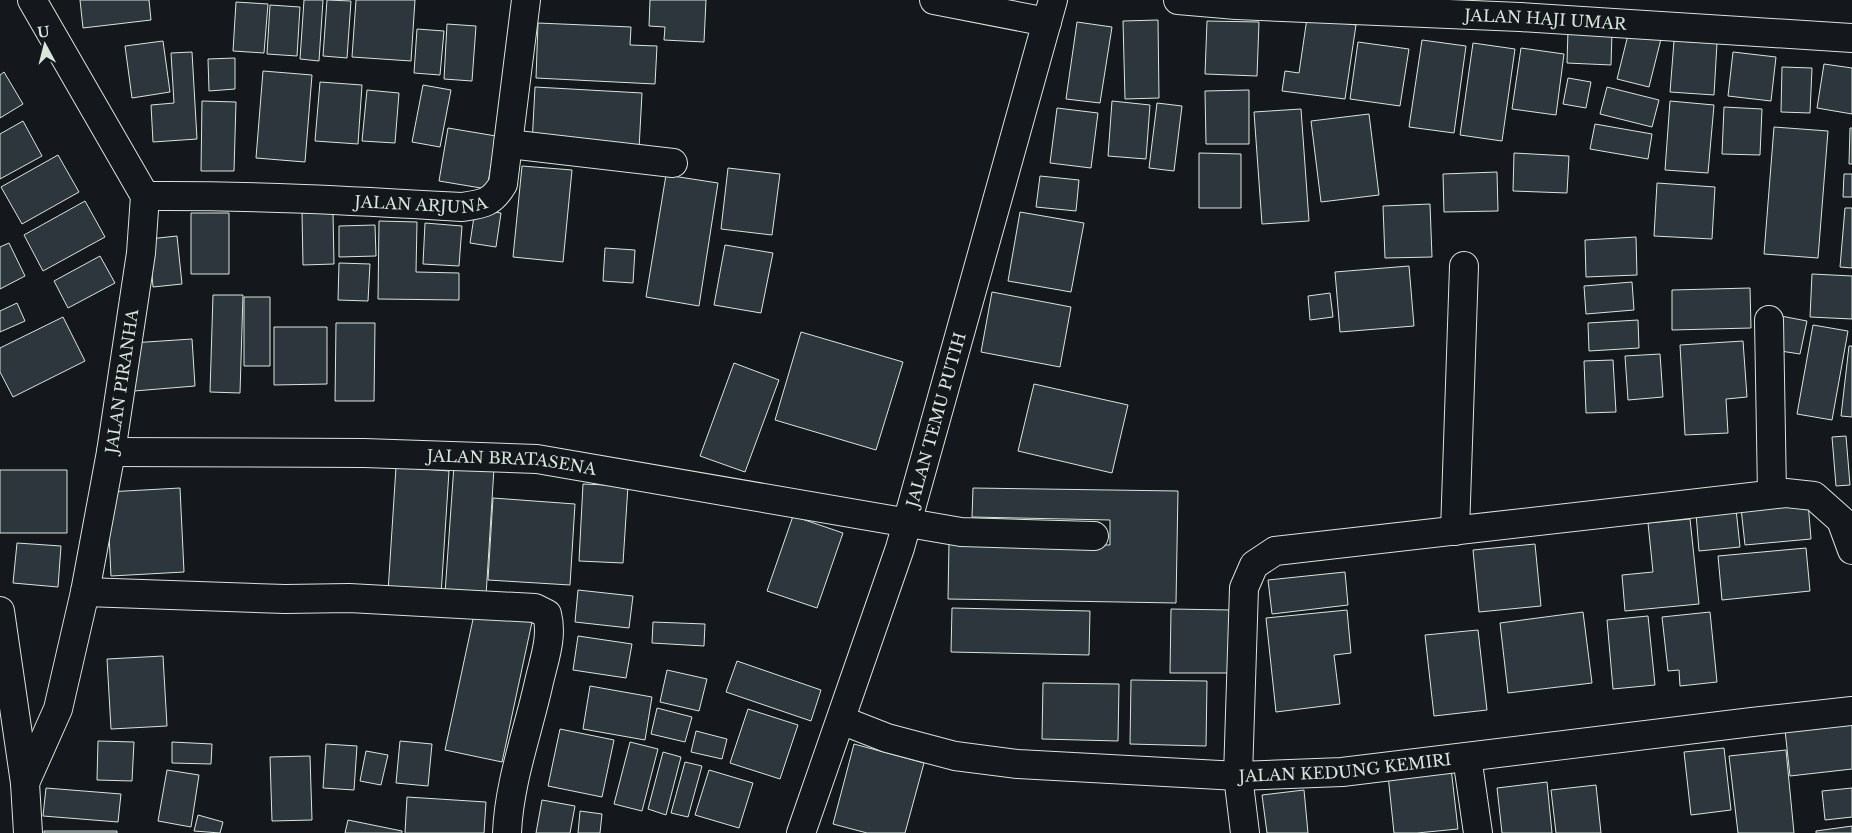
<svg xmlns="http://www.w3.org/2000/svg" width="1852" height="833" font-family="'Libre Baskerville',serif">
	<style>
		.building { fill: #2c363c; stroke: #d8e6dc }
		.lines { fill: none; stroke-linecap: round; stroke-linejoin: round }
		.minor-casing { stroke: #d8e6dc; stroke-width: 30 }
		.minor { stroke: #14181c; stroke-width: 28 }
		.labels { text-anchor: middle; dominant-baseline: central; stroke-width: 4; stroke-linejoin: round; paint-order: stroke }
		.street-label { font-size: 16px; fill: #d8e6dc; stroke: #14181c }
	</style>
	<rect width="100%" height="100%" fill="#14181c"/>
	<path class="building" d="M80,0h69l2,20 -68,8z
		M304,0h19l-4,61 -19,-2z
		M327,0l24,1 -4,57 -24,-2z
		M356,0h59l-4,61 -59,-4z
		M650,0h56l-2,42 -40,-2 1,-13 -16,-1z
		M236,2l32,2 -4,49 -31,-2z
		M270,5l30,2 -3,49 -30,-2z
		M1307,18l49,7 -11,74 -63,-8 3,-20 14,2z
		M1158,20l1,78 -34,1 -2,-78z
		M1207,21l52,1 -2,54 -52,-2z
		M1077,22l35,5 -12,76 -34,-4z
		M538,23l93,4 -1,18 27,1 -2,38 -119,-6z
		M447,24l29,2 -4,55 -28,-2z
		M417,29l27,2 -4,44 -26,-2z
		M1568,30l44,2 -1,33 -44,-2z
		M1629,31l32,8 -12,48 -32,-8z
		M1422,40l44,6 -12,87 -45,-6z
		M163,41l7,51 -38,6 -7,-52z
		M1674,41l43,2 -3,52 -44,-3z
		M1358,42l51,7 -9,57 -50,-7z
		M1473,43l42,6 -13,92 -42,-6z
		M1521,48l43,6 -8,61 -44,-6z
		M192,52l5,87 -44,3 -2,-37 23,-2 -3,-50z
		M1733,52l43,5 -5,44 -43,-5z
		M235,58v31l-26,2 -1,-32z
		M1824,64l28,4v46l-35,-6z
		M1782,67l30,1 -2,45 -29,-1z
		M263,71l49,4 -7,87 -49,-4z
		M4,72l19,32 -23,14v-43z
		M1568,78l23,4 -5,26 -23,-4z
		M320,82l42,3 -4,59 -43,-3z
		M423,85l28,5 -11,57 -28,-5z
		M535,87l107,6 -3,56 -107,-5z
		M1607,87l52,13 -7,27 -52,-13z
		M367,90l32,3 -4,50 -33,-2z
		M1249,90v54h-43l-1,-53z
		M202,101l34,1 -2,69h-33z
		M1112,101l38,4 -4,54 -38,-3z
		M1670,101l44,4 -6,68 -43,-3z
		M1157,103l25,3 -8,65 -25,-3z
		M1724,107l38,2 -2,46 -38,-1z
		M1057,108l41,5 -7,55 -41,-5z
		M1301,109l8,112 -47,3 -8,-112z
		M1369,114l10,81 -58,7 -10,-81z
		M23,121l19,35 -42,23v-45z
		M1595,124l57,10 -4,25 -58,-10z
		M1774,127l54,4 -10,127 -54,-4z
		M448,128l48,8 -9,53 -48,-8z
		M1850,128h2v36h-3z
		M1199,153l42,1v54h-42z
		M1514,153l55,3 -2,37 -54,-2z
		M58,155l21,37 -57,32 -21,-37z
		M522,166l50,4 -9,92 -50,-5z
		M728,168l52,6 -8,61 -51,-6z
		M1497,172l1,39 -54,1 -1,-38z
		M1844,174h8v23h-9z
		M666,175l52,8 -19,123 -53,-9z
		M1040,176l39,4 -3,31 -40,-4z
		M1657,183l58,4 -3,52 -58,-3z
		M85,201l20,36 -62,34 -19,-36z
		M1430,204l2,53 -47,1 -2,-52z
		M1845,208h7v60l-12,-1z
		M475,210l26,3 -5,34 -26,-4z
		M1020,212l64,11 -13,69 -63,-11z
		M191,213h38v61h-38z
		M302,213h31l1,51 -31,1z
		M379,221l38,1 -1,50 43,1v27l-81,-1z
		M425,223l37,3 -3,40 -36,-2z
		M375,225l1,31 -37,1v-31z
		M177,236l5,48 -29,3 -4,-48z
		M1636,237l1,38 -51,2 -1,-37z
		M9,243l16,33 -25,13v-42z
		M725,245l48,8 -12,60 -47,-8z
		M605,248l30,2 -2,33 -30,-2z
		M100,256l15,27 -47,25 -14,-27z
		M339,263l31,1 -2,37 -30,-1z
		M1409,266l5,60 -74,6 -5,-60z
		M1812,274l40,2v43l-42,-2z
		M1632,282l2,28 -48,4 -2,-28z
		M1750,288l1,40 -79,2v-40z
		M992,292l79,15 -11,60 -79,-15z
		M1330,293l3,24 -23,3 -2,-24z
		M213,295h30l-3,98 -30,-1z
		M244,297h26v69h-26z
		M17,303l8,18 -25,11v-21z
		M1781,316l26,5 -7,33 -26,-4z
		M63,317l22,44 -72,36 -13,-25v-24z
		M1638,320l1,28 -50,3 -1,-28z
		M336,323h39l-1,78h-39z
		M1813,325l35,6 -16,89 -35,-6z
		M274,327h53v57l-53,1z
		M801,332l102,30 -27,88 -101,-30z
		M192,339l3,47 -61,5 -3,-48z
		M1743,341l4,56 -21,2 2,34 -43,2 -5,-90z
		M1849,346h3v71l-11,-1z
		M1660,354l3,43 -35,3 -3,-44z
		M1613,360l3,52 -30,1 -2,-52z
		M734,363l45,17 -34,92 -45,-16z
		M1034,384l94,21 -16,68 -94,-22z
		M1846,436l4,49 -14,1 -4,-49z
		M454,465l40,3 -8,128 -41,-3z
		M396,467l53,4 -8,124 -53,-3z
		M0,470h67v63h-67z
		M583,484l45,2 -5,77 -44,-2z
		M180,488l4,84 -73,4 -4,-84z
		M973,488l205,3 -2,112 -228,-4 1,-56 161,2v-25l-138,-3z
		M493,498l82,6 -5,81 -82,-5z
		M1808,502l3,37 -66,6 -4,-37z
		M1736,509l4,38 -41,4 -3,-38z
		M793,516l50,17 -26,75 -50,-17z
		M1690,519l9,85 -74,7 -3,-36 31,-3 -5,-49z
		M17,543l44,3 -3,41 -45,-4z
		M1535,544l6,62 -62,6 -6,-62z
		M1806,548l4,43 -88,9 -4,-44z
		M1345,572l3,33 -76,9 -4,-34z
		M578,590l55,6 -4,32 -54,-6z
		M952,608l138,3 -1,44 -138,-3z
		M1171,609l60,1 -1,63h-60z
		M475,610l57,12 -30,140 -57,-12z
		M1347,610l4,43 -17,2 6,49 -64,8 -10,-94z
		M1583,612l9,71 -84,10 -8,-70z
		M1710,612l7,70 -37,4 -1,-16 -11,1 -6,-54z
		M1648,616l7,69 -42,4 -6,-69z
		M653,622l52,2 -1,22 -52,-3z
		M1478,630l9,80 -53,6 -9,-81z
		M578,636l54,8 -6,34 -53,-8z
		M163,656l4,70 -56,3 -4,-70z
		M737,661l84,29 -10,31 -85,-29z
		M667,670l40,9 -8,32 -39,-9z
		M1131,680l76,1 -1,65 -76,-2z
		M1043,683l76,1 -1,57 -76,-2z
		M590,686l62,11 -7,43 -62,-11z
		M657,708l35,9 -7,25 -34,-8z
		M748,709l50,16 -18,54 -50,-16z
		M1852,723v46l-62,7 -5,-46z
		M560,729l54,11 -12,57 -54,-11z
		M696,731l31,8 -5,20 -31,-7z
		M98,741l36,1 -2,39 -35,-1z
		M400,741l32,3 -4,42 -32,-3z
		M172,742l40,2 -1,20 -39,-1z
		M630,742l28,7 -16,62 -28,-7z
		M326,744l31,2 -3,44 -31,-2z
		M854,744l70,19 -19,70h-38l-34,-9z
		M1724,748l7,62 -40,5 -7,-63z
		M1786,750l8,83h-56l-9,-77z
		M366,751l22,4 -7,30 -21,-4z
		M663,752l18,5 -15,58 -18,-6z
		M310,756l2,64 -40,1 -2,-64z
		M685,762l17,4 -14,51 -17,-4z
		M1451,768l7,61 -41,4h-23l-6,-58z
		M167,770l32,5 -8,52 -33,-6z
		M709,770l44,13 -14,45 -44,-13z
		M1547,782l5,51h-50l-5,-45z
		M1596,785l5,48h-45l-5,-43z
		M46,788l75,6 -3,28 -75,-6z
		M1852,788v29l-27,3 -3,-29z
		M1304,790l4,43h-41l-5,-38z
		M407,797l79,5 -2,31h-79z
		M542,800l33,6 -5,27h-34z
		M580,811l22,3 -2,19h-22z
		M198,815l25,7 -3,11 -26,-2z
		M348,820l54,11v2h-57z
		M1852,826v7h-36v-2z
		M44,831h73v2h-73z"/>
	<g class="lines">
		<g class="minor-casing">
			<g id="minor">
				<path d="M934,0l113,22"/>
				<path id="s1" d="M1178,0l58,5 284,12 332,21"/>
				<path d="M508,144l165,19"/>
				<path id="s2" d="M145,196c106,-1 212,5 317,11 21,-3 30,-4 41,-23l23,-184"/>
				<path d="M1769,320l3,174"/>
				<path id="s3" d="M111,452l253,1 173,6 424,73 133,4"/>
				<path d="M1455,531l9,-265"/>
				<path d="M85,592l200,7 64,-1 186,10 12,6c6,23 -3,46 -8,68 -11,50 -30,100 -32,151"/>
				<path d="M0,611l25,172 3,50"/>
				<path id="s4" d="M841,720l46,18 68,18 63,8 220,12 104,-4 410,-50 100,-11"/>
				<path d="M1467,757l11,76"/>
				<path id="s5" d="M25,783l33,-74 27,-117 26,-140 30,-199 4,-57 -113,-196"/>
				<path id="s6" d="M801,833l99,-285 153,-548"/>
				<path d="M1245,833l-7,-57 6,-188 10,-23 21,-14 511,-58 28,3 27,24 11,30"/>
			</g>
		</g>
		<use href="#minor" class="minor"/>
	</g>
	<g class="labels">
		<g class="street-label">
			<text stroke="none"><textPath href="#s1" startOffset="368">JALAN HAJI UMAR</textPath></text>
			<text stroke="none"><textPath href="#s2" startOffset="276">JALAN ARJUNA</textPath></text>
			<text stroke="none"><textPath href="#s5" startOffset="415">JALAN PIRANHA</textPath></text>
			<text stroke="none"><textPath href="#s6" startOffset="435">JALAN TEMU PUTIH</textPath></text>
			<text stroke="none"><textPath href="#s3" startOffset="401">JALAN BRATASENA</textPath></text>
			<text stroke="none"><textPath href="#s4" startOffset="511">JALAN KEDUNG KEMIRI</textPath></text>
		</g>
	</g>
	<g transform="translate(45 45) rotate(353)" stroke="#14181c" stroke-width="4" paint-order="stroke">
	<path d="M0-4L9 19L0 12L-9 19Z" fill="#d8e6dc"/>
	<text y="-8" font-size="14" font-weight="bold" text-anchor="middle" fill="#d8e6dc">U</text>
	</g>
</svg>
